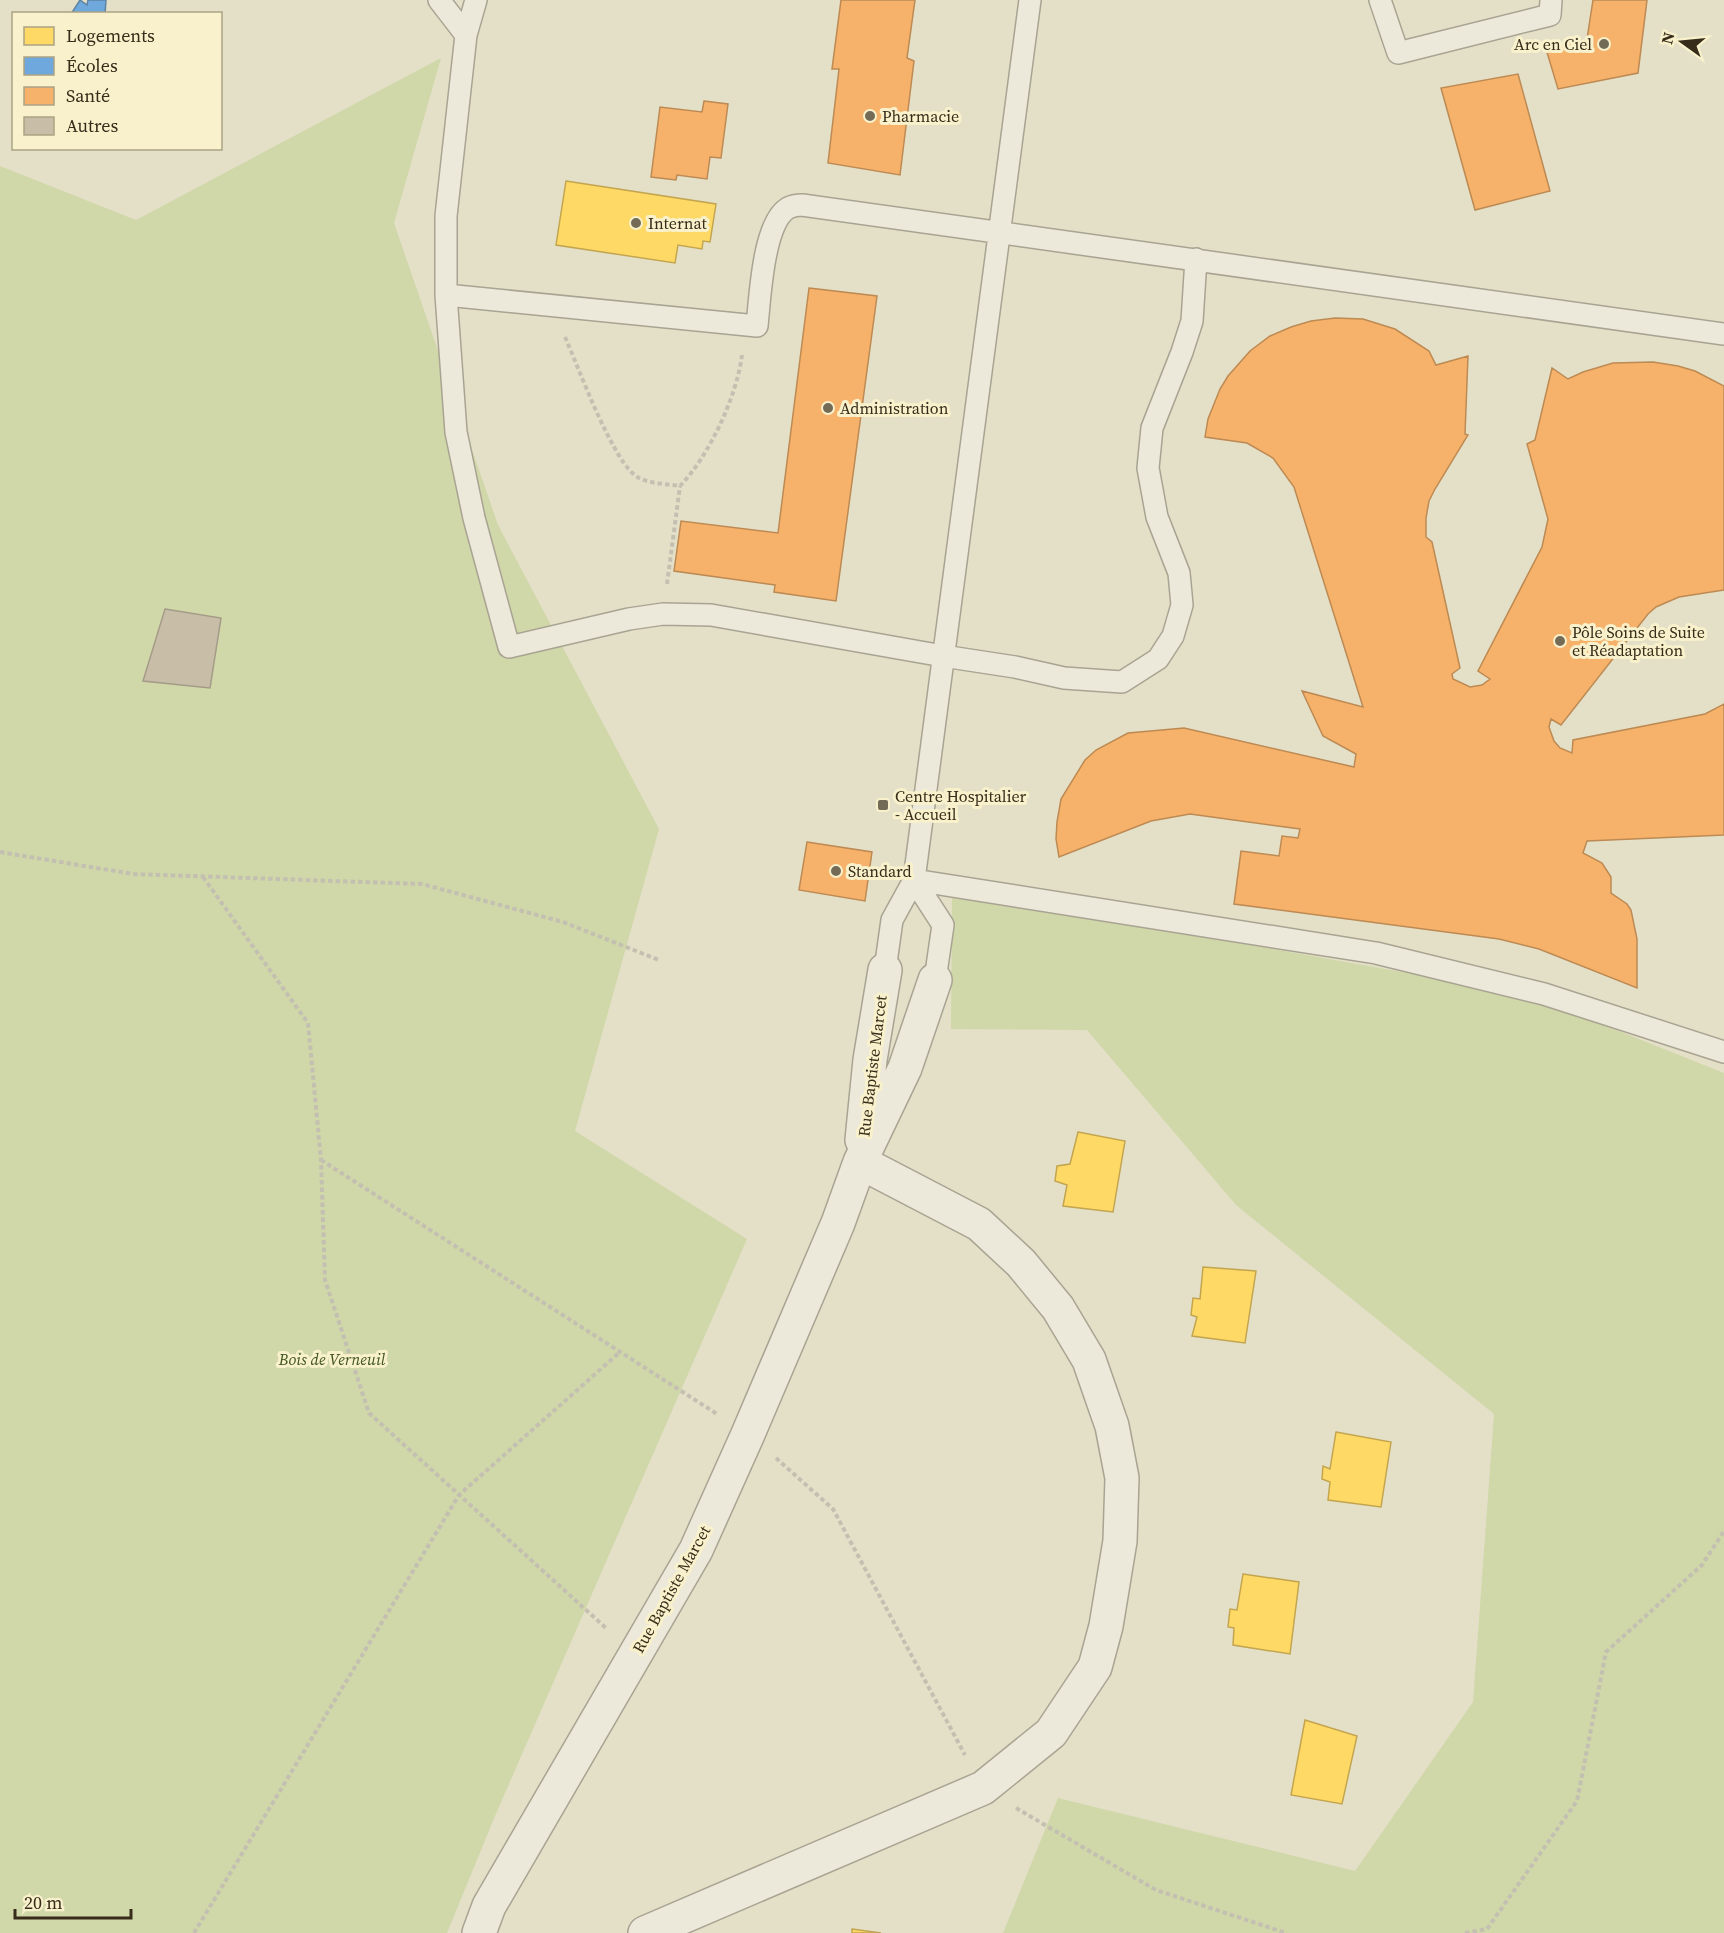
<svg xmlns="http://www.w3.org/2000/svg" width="1724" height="1933" font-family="'Source Serif 4',serif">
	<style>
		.green { fill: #d0d7a9 }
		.homes { fill: #ffd966; stroke: #c3a54f; stroke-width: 1.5 }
		.schools { fill: #6fa8dc; stroke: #5e83a2; stroke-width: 1.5 }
		.health { fill: #f6b26b; stroke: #bd8a53; stroke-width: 1.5 }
		.building { fill: #c8bea8; stroke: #a49b88; stroke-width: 1.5 }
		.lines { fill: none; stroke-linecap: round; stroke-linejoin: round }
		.lane-casing { stroke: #a9a392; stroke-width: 24 }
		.street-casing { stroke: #a9a392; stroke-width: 36 }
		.path { stroke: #c4c0b1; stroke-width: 4; stroke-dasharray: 4.5 3; stroke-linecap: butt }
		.lane { stroke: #ece8da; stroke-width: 21 }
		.street { stroke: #ece8da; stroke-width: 33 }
		.poi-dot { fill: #746b57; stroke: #f8f1cb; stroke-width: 2 }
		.labels { text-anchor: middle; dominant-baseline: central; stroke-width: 6; stroke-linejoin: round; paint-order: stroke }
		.poi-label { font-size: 16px; fill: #372c1a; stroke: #f8f1cb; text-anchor: start }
		.street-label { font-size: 16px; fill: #372c1a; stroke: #f8f1cb }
		.park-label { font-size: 16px; font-style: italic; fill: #40551f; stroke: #f8f1cb }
	</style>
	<rect width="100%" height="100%" fill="#e4e0c8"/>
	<path class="green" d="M441,58l-47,165 104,302 161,304 -84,302 172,108 -252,577 -48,117h-447v-1767l136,54z
		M952,892l574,102 198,79v860h-721l55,-135 297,73 118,-169 21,-288 -258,-209 -149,-175 -136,-1z"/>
	<path class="homes" d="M566,181l150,23 -6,38 -7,-1 -1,8 -24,-4 -3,18 -119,-18z
		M1078,1132l47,9 -12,71 -50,-6 4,-21 -12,-4 2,-15 13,-2z
		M1203,1267l53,4 -11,72 -53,-7 5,-19 -6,-2 2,-17 7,1z
		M1336,1432l55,10 -10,65 -53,-7 2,-18 -8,-3 1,-13 7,3z
		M1243,1574l56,8 -9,72 -57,-9 1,-17 -6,-1 2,-18 7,1z
		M1305,1720l52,16 -15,68 -51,-9z
		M852,1929l29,4h-29z"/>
	<path class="schools" d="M80,0l7,5 1,-5h18l-1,14h-34z"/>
	<path class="health" d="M841,0h74l-8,58 7,3 -14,114 -72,-12 11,-94h-7z
		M1593,0h54l-9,73 -80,16 -12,-40 41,-10z
		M1518,74l32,117 -75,19 -34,-122z
		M704,101l24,3 -7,54 -11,-1 -3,22 -30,-4 -1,5 -25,-3 9,-70 42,5z
		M809,288l68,8 -41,305 -62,-9 1,-7 -101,-14 7,-50 97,12z
		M1335,318l28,1 32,10 34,22 7,14 32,-9 -3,78 3,1 -33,54 -6,12 -3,17v19l6,5 28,126 -8,6 1,5 17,8 12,-2 8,-6 -12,-8 64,-124 6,-28 -21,-75 8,-4 17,-72 16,11 15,-7 30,-9 40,-1 25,4 17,5 29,15v204l-45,7 -23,10 -8,7 -87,111 -10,-6 -2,8 5,14 6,7 12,5 1,-13 132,-26 19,-10v131l-137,6 -4,12 19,10 9,14v16l16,11 4,6 6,29v49l-98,-39 -40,-10 -265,-35 7,-53 38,5 3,-20 16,2 2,-9 -110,-15 -39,7 -92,36 -3,-18 1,-17 4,-23 24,-39 11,-10 32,-17 56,-5 170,39 2,-13 -33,-18 -21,-45 61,16 -69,-220 -21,-29 -26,-15 -42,-6 3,-18 12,-30 8,-13 22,-25 20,-15 21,-9 20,-6z
		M807,842l65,10 -7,49 -66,-11z"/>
	<path class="building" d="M165,609l56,9 -11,70 -67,-7z"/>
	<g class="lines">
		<g class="lane-casing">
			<path id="lane" d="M439,0l27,35
				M476,0l-10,35 -20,181v79l311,31c3,-28 6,-103 31,-118 4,-2 10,-3 14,-3l922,129
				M1380,0l18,53 152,-38 1,-15
				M446,295l10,137 18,86 35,129 120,-28 34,-5 48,1 232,41 72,11 49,11 58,4 36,-23 15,-23 9,-31 -3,-32 -22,-56 -9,-49 4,-40 30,-76 10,-31 4,-62
				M914,880l462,73 168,41 180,58
				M914,880l29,45 -8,55
				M885,970l7,-50 22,-40 116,-880"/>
		</g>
		<g class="street-casing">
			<path id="street" d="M862,1140l8,-80 15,-90
				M479,1933l10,-27 207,-356 52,-116 90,-211 22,-61 45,-94 30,-88
				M645,1933l338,-145 68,-55 44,-66 11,-41 14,-85 2,-63 -10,-52 -23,-66 -31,-52 -37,-45 -42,-39 -119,-62"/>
		</g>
		<path class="path" d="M565,337c13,29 49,129 74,141 12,6 29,6 41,8 29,-30 57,-90 62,-131
			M667,584l13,-98
			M0,852l133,22 289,10 141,38 96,38
			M203,877l105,146 13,137 4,120 44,133 238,216
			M321,1160l396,254
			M776,1458l57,51 132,246
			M1016,1808l140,82 130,43
			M194,1933l265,-438 161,-143
			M1465,1933l22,-4 90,-128 29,-149 96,-87 22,-34"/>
		<use href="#lane" class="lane"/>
		<use href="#street" class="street"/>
	</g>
	<g class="poi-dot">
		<circle cx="1604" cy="44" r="6"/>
		<circle cx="870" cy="116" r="6"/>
		<circle cx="636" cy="223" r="6"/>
		<circle cx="828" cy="408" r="6"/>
		<circle cx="1560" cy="641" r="6"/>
		<rect x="877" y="799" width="12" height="12" rx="3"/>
		<circle cx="836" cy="871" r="6"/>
	</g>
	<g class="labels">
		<g class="poi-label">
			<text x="1592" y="44" text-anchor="end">Arc en Ciel</text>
			<text x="882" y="116">Pharmacie</text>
			<text x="648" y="223">Internat</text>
			<text x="840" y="408">Administration</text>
			<text x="1572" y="632">Pôle Soins de Suite<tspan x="1572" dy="18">et Réadaptation</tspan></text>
			<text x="895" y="796">Centre Hospitalier<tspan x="895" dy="18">- Accueil</tspan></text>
			<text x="848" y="871">Standard</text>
		</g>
		<g class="street-label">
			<text transform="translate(872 1066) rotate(-83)">Rue Baptiste Marcet</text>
			<text transform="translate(671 1589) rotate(-61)">Rue Baptiste Marcet</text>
		</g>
		<g class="park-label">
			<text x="332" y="1359">Bois de Verneuil</text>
		</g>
	</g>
	<rect x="12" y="12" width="210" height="138" fill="#f8f1cb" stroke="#aba284" stroke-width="1.5"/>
	<rect x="24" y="27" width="30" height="18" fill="#ffd966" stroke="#aba284" stroke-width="1.5"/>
	<text x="66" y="42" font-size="18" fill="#372c1a">Logements</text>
	<rect x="24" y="57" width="30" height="18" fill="#6fa8dc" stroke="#aba284" stroke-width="1.5"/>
	<text x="66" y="72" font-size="18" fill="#372c1a">Écoles</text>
	<rect x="24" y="87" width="30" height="18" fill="#f6b26b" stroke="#aba284" stroke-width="1.5"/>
	<text x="66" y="102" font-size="18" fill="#372c1a">Santé</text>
	<rect x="24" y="117" width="30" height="18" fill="#c8bea8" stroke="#aba284" stroke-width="1.5"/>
	<text x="66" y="132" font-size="18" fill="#372c1a">Autres</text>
	<g transform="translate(1682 42) rotate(285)" stroke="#f8f1cb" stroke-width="4.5" paint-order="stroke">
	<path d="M0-4.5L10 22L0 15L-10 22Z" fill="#372c1a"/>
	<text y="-9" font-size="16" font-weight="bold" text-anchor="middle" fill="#372c1a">N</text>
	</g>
	<path d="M15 1909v9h116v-9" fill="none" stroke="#372c1a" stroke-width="3"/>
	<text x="24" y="1909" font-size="18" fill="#372c1a" stroke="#f8f1cb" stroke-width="4.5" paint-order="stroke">20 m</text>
</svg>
